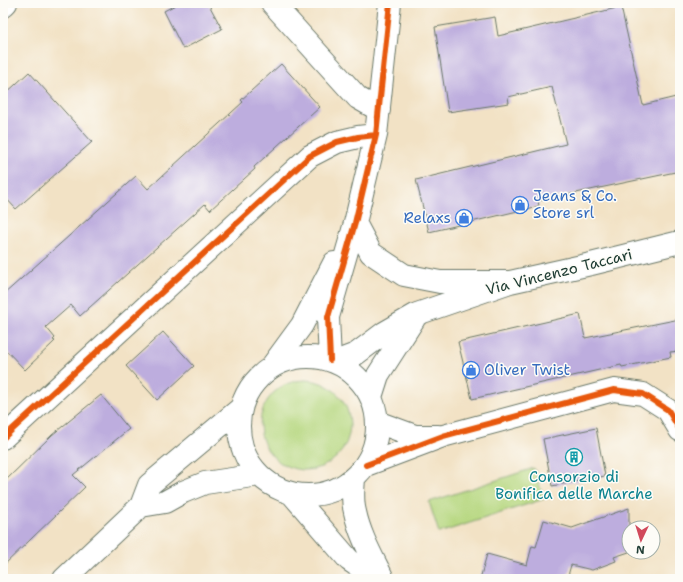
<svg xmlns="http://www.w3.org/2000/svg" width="683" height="582" font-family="'Shantell Sans',sans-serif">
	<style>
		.green { fill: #b6d77f; stroke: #6a8a5a }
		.building { fill: #bdadde }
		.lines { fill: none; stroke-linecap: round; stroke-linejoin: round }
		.minor-casing { stroke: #697767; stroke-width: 24 }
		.major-casing { stroke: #697767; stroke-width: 24 }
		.minor { stroke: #fff; stroke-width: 22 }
		.major { stroke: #fff; stroke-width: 22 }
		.cycleway-casing { stroke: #fdfcf7; stroke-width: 8 }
		.cycleway { stroke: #e8590c; stroke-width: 6 }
		.labels { text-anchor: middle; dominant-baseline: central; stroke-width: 3; stroke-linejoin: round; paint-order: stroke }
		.shop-label { font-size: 15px; fill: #366cbe; stroke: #fdfcf7; text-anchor: start }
		.street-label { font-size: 15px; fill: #1f3d34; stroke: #fdfcf7 }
		.culture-label { font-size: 15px; fill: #0d838f; stroke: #fdfcf7 }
	</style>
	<rect width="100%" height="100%" fill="#fdfcf7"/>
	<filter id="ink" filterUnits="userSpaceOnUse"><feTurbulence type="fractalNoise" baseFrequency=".025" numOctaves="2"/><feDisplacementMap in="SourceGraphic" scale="8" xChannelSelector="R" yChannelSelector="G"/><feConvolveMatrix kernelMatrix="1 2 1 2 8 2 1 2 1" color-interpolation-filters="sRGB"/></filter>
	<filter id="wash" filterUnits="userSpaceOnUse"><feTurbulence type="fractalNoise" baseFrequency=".012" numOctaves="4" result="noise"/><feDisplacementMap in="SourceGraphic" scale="16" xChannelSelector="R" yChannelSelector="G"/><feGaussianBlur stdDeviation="0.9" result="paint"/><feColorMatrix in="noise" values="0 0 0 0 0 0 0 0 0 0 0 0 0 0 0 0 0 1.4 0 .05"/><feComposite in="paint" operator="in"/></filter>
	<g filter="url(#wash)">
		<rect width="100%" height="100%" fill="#f2e2c5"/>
		<path class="green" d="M260 425a45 45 0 1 1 90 0a45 45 0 1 1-90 0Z
			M534,468l10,31 -105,34 -10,-31z"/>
		<g id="blocks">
			<path class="building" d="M179,3h29l14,26 -39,20 -19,-38z
				M621,7l22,98 37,-9v75l-142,30 1,5 -110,26 -13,-52 150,-36 -14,-57 -44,10 1,6 -61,9 -13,-85 60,-10 3,19z
				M281,64l39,43 -66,60 1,2 -45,41 -5,-6 -125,112 -9,-11 -25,22 9,11 -2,2 2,1 -30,29 -22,-23v-52l133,-119 12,13 95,-87 -2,-2z
				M29,72l63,70 -76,67 -13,-14v-99z
				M580,314l5,24 95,-19v32l-10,1 1,5 -49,10 -1,-2 -149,34 -14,-57z
				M163,332l31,34 -37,34 -31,-34z
				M101,395l28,34 -56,46 12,12 -82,79v-83l49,-48z
				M596,428l9,48 -53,10 -9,-47z
				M629,508v44l-15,5 2,4 -24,9 -21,-5 -4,14h-87l7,-25 40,11 5,-19 4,1 8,-27 28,8z"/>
		</g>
	</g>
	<g filter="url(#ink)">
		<use href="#blocks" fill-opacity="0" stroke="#697767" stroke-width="1"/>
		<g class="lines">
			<g class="minor-casing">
				<path id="minor" d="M272,3l86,95 21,12
					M3,6l3,-3
					M355,223l16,30 33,22 36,7h67
					M330,360l-2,-43 27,-94 21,-88 14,-132
					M272,366l30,-41 32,-62
					M377,422l38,14h23
					M3,438l307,-282 27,-14 21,-5 18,-2
					M366,465l77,-29 171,-46 29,4 25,16 12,20"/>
			</g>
			<g class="major-casing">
				<path id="major" d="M239 426a69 69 0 1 1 138 0a69 69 0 1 1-138 0Z
					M335,362l21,-8 28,-21 33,-19 93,-32 81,-18 89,-22
					M371,397l7,-22 36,-56
					M354,478c-1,12 -2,23 1,34 5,24 18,46 28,67
					M292,494l57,66 28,19
					M141,506l24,-4 18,-10 22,-9 54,-8
					M64,579l77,-73 8,-21 91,-76"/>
			</g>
			<use href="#minor" class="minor"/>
			<use href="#major" class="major"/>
			<g class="cycleway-casing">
				<path id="cycleway" d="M330,360l-2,-43 27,-94 21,-88 14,-132
					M3,438l307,-282 27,-14 21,-5 18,-2
					M366,465l77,-29 171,-46 29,4 25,16 12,20"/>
			</g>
			<use href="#cycleway" class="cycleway"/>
		</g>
	</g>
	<defs>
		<g id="shop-ring" transform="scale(0.9)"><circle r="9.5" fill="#fdfcf7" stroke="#3f7fe0" stroke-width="1.5"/><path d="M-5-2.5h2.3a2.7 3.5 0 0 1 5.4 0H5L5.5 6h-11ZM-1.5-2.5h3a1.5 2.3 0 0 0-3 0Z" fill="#3f7fe0"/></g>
		<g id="building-ring" transform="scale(0.9)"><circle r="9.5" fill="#fdfcf7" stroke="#0f9aa8" stroke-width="1.5"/><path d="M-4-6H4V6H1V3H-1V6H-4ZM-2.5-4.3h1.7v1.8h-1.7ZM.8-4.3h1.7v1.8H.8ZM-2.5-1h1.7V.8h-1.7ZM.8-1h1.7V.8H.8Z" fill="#0f9aa8"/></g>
	</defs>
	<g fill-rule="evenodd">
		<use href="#shop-ring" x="520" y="205"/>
		<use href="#shop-ring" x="464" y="218"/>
		<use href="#shop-ring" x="471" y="370"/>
		<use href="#building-ring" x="574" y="457"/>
	</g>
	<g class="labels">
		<g class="shop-label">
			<text x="533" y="196">Jeans &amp; Co.<tspan x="533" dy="17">Store srl</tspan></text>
			<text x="451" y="218" text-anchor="end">Relaxs</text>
			<text x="484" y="370">Oliver Twist</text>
		</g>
		<g class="street-label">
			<text transform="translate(559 272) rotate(-14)">Via Vincenzo Taccari</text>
		</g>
		<g class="culture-label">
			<text x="574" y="477">Consorzio di<tspan x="574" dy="17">Bonifica delle Marche</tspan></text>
		</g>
	</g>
	<rect width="683" height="582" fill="none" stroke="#fdfcf7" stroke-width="16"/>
	<g transform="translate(641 540) rotate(184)"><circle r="19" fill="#fdfcf7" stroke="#a4b0a9"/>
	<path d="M0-3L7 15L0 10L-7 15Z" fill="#d1495b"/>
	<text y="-6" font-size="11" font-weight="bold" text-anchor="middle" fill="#1f3d34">N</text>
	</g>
</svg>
